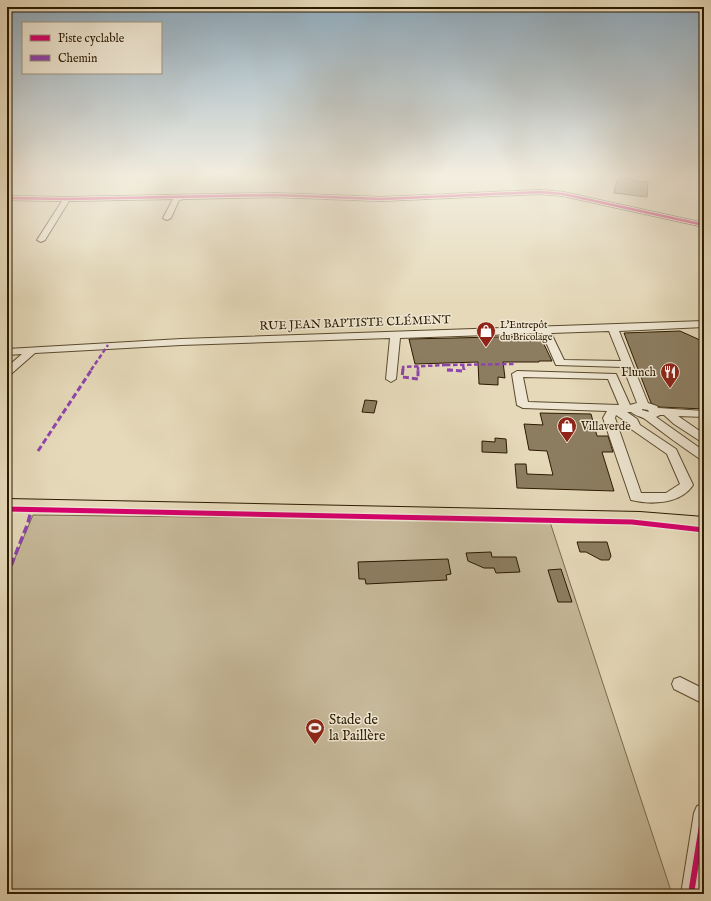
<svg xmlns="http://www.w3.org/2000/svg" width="711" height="901" font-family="'IM FELL English',serif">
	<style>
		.green { fill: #c6b99a; stroke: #796a4d }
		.building { fill: #8c7d60; stroke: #2c1a00 }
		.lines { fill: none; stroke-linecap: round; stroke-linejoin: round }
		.minor-casing { stroke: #5a4a2e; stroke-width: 2 }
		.major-casing { stroke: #2c1a00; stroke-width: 2 }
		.minor { fill: #eee6d2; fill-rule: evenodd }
		.major { fill: #e5d9b9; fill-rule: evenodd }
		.quiet-far2 { stroke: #8e44ad; stroke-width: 2.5; stroke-dasharray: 4.5 2.5; stroke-linecap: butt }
		.quiet-far1 { stroke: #8e44ad; stroke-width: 3; stroke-dasharray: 6 3; stroke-linecap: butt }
		.quiet { stroke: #8e44ad; stroke-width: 3.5; stroke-dasharray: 8 3.5; stroke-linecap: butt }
		.cycleway-far2-casing { stroke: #eee6d2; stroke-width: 4 }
		.cycleway-far1-casing { stroke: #eee6d2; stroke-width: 8 }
		.cycleway-casing { stroke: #eee6d2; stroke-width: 8 }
		.cycleway-far2 { stroke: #d6006c; stroke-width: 2.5 }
		.cycleway-far1 { stroke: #d6006c; stroke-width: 5 }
		.cycleway { stroke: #d6006c; stroke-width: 6 }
		.labels { text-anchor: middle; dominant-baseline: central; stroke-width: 3; stroke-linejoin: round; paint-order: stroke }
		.far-poi-label { font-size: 10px; fill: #2c1a00; stroke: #eee6d2; text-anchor: start }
		.street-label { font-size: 12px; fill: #2c1a00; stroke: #eee6d2 }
		.poi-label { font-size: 12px; fill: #2c1a00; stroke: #eee6d2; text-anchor: end }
		.near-poi-label { font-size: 14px; fill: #2c1a00; stroke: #eee6d2; text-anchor: start }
	</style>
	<rect width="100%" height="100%" fill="#e5d9b9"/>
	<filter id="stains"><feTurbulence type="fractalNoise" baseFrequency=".005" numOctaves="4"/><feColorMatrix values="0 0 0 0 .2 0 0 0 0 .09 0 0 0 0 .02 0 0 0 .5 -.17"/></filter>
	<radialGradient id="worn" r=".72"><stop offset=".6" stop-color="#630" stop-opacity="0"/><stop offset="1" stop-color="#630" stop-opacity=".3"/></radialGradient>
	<path class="green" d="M33,515l330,4 187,3 122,372h-665v-317z"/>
	<path class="building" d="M618,178l15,1 2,2 13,1 -1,15 -33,-4 1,-4h-1z
		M680,331l20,9 4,1v68l-45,-2 -8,-4 -27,-70z
		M540,336l12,25h-13v1h-36l2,16 -7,-1v8l-19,-1 -1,-22 -63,2 -6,-25z
		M365,400l12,1 -3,12 -12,-1z
		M540,413l51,1 6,22h11l5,16h-11l12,39 -97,-3 -2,-24h11l1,10 26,1 -6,-24 -18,-1 -5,-26 19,1z
		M495,438l11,1 1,14 -25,-1v-11l13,1z
		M577,542h30l4,14 -2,4h-8l-15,-8h-6z
		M491,552l1,5h24l4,15 -24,1 -2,-5h-10l-16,-7 -2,-8z
		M448,559l3,15 -5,1 1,5 -81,4 -1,-5h-6l-1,-17z
		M561,569l11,33h-14l-10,-32z"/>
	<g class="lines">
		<g class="minor-casing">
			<path id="minor" d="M540,190l23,2 141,31v4l-141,-31 -23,-2 -159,7 -107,-4 -90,2 -5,1 -8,18 -4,2 -4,-2 10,-19 -104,2 -24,39 -4,2 -4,-2 25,-39 -55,-1v-4l60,1 207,-4 107,4z
				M704,321v6l-85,4 29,72 9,3 1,2 46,3v6l-26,-1 26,18v9l-4,-2 -26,-17 -10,-9h-4l-4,2 48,34v9l-4,-1c-19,-13 -37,-26 -55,-40 -4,-3 -10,-3 -14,-7h-4l10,7 3,6 36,24 17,36c-12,19 -42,20 -62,15l-1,-3 -27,-79 4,-7 -84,-3 -6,-3 -5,-31 5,-3 99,3 14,31 7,-2 -14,-36 -67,-2 -14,-32 -142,5 -4,41 -5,3 -5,-3 4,-41 -209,7 -146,8 -24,21 -4,1v-8l15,-13 -15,1v-6l174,-10zM609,331l12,30 -57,-1 -13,-27zM523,377l85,2 11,26 -91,-3zM642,409l6,1 1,2 -7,-2zM616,415l12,8 3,6 36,25 13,30 -14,9h-25l-26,-75z
				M680,677l24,12v15l-30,-15 -2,-5 2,-5z
				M704,804v73l-3,17h-20l13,-81 3,-7z"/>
		</g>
		<g class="major-casing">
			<path id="major" d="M7,499l633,13 64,5v12l-64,-5 -633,-15z"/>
		</g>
		<use href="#minor" class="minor"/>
		<use href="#major" class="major"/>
		<path class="quiet-far2" d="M446,365l69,-1
			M463,365l1,5
			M418,367v3
			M91,370l17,-25
			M403,370v-3l43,-2v-2
			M447,370h4"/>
		<path class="quiet-far1" d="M403,369l-1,8 16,2v-10
			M447,370l17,1v-2
			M38,451l54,-82"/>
		<path class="quiet" d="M7,576l21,-53 4,-16"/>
		<g class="cycleway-far2-casing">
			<path id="cycleway-far2" d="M7,198l60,1 207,-4 107,4 159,-7 23,2 141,31"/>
		</g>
		<g class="cycleway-far1-casing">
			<path id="cycleway-far1" d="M7,509l625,13 72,8"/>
		</g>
		<g class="cycleway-casing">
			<path id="cycleway" d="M691,894l13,-81"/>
		</g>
		<use href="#cycleway-far2" class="cycleway-far2"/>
		<use href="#cycleway-far1" class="cycleway-far1"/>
		<use href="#cycleway" class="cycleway"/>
	</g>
	<linearGradient id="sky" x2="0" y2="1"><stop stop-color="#8da9bc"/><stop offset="0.58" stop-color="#f3eee0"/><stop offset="1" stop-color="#f3eee0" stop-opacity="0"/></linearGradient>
	<rect width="711" height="302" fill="url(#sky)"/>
	<defs>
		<g id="shop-pin" transform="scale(1)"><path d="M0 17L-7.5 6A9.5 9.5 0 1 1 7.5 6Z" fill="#8f2418" stroke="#eee6d2"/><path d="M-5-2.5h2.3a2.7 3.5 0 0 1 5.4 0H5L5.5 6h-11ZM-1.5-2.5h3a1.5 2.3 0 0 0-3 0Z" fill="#fff"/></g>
		<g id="restaurant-pin" transform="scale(1)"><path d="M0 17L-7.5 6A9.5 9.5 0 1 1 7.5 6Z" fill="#8f2418" stroke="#eee6d2"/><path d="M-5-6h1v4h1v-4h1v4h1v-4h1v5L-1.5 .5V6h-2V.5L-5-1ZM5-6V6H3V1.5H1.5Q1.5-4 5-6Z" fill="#fff"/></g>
		<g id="stadium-pin" transform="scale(1)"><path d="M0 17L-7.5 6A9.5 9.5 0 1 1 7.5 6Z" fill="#8f2418" stroke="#eee6d2"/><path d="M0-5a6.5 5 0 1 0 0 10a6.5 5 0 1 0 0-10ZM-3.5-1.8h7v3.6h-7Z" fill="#fff"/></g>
	</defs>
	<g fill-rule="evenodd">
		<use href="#shop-pin" x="486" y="331"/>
		<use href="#restaurant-pin" x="670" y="372"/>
		<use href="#shop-pin" x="567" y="426"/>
		<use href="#stadium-pin" x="315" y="728"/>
	</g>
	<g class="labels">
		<g class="far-poi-label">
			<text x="500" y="325">L'Entrepôt<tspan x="500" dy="12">du Bricolage</tspan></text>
		</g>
		<g class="street-label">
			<text transform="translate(355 323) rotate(-2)">RUE JEAN BAPTISTE CLÉMENT</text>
		</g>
		<g class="poi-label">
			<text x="656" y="372">Flunch</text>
			<text x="581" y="426" text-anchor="start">Villaverde</text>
		</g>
		<g class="near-poi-label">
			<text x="329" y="720">Stade de<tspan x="329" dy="16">la Paillère</tspan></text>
		</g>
	</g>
	<rect width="711" height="901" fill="none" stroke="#e5d9b9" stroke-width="24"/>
	<rect x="8" y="8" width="695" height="885" fill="none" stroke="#2c1a00" stroke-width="2"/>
	<rect x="12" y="12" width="687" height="877" fill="none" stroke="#2c1a00"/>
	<rect x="22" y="22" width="140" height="52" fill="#eee6d2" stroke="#a0947e"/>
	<rect x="30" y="35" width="20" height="6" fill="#d6006c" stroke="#a0947e"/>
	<text x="58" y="42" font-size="12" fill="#2c1a00">Piste cyclable</text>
	<rect x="30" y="55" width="20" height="6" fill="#8e44ad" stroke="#a0947e"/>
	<text x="58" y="62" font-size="12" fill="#2c1a00">Chemin</text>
	<rect width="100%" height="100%" filter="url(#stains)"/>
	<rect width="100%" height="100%" fill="url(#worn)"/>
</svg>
